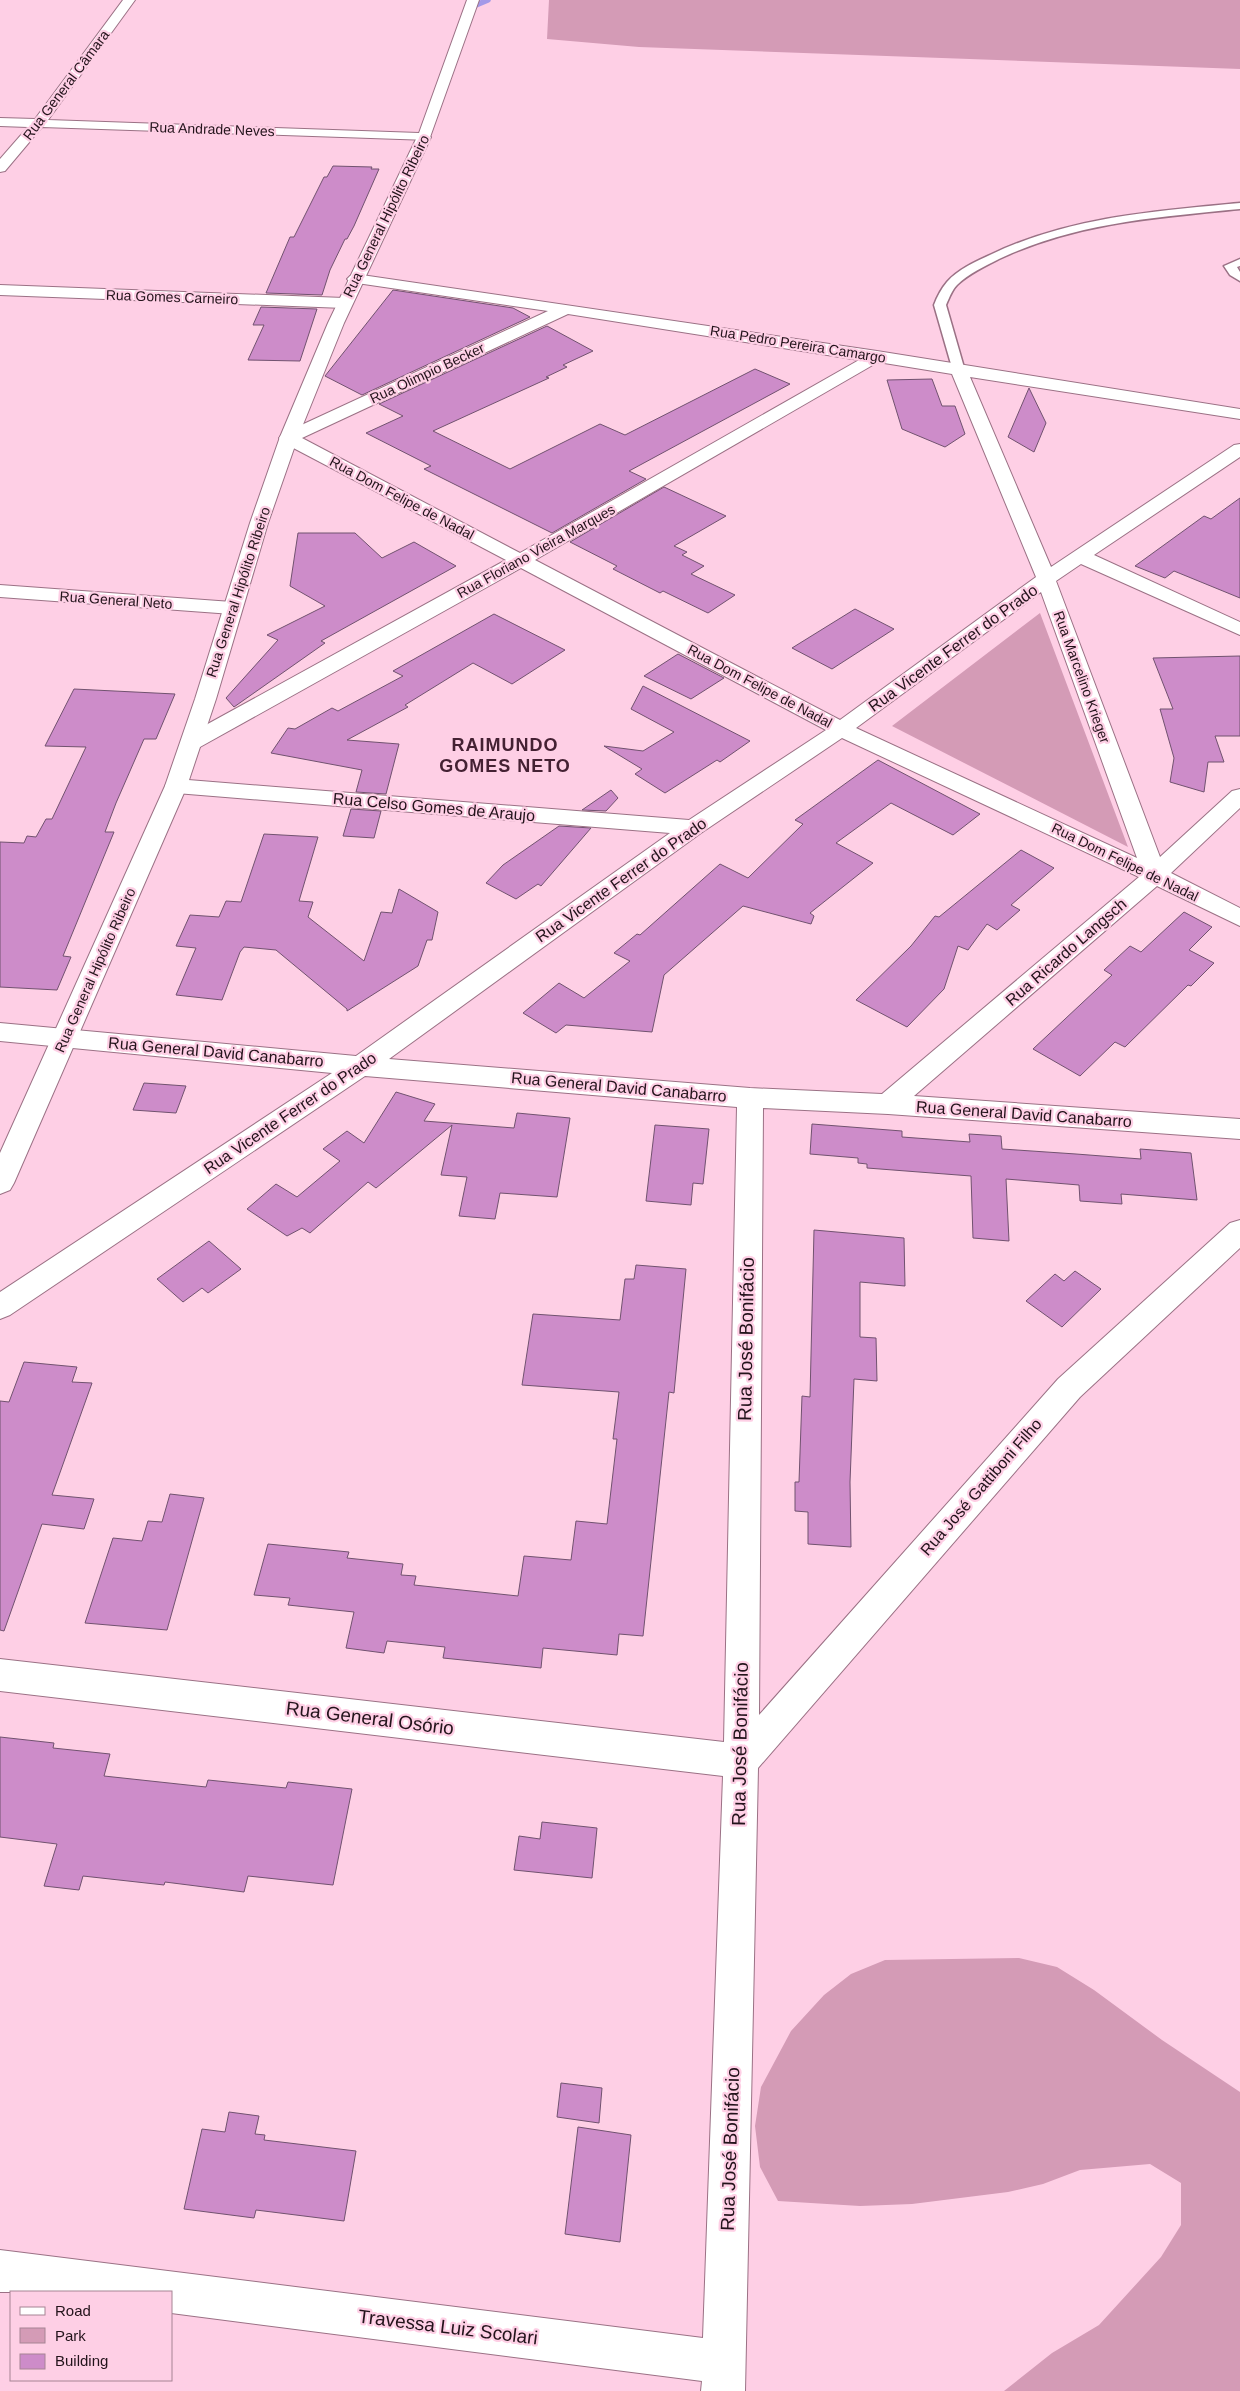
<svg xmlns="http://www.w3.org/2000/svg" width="1240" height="2391" font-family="Helvetica,sans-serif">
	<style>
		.green { fill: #d49bb6 }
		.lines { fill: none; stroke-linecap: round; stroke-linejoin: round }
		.stream { stroke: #a399e8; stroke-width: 5.5 }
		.building { fill: #cd8cc9; stroke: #71526f }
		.lane-casing { stroke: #9b7185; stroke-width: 3 }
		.street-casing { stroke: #9b7185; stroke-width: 2 }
		.secondary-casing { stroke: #9b7185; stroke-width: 2 }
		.lane { fill: #fff; fill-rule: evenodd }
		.street { fill: #fff; fill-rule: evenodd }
		.secondary { fill: #fff; fill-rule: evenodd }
		.labels { text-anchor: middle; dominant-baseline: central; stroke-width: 4.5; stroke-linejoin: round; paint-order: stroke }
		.far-street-label { font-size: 14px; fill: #23131b; stroke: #fecfe5 }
		.street-label { font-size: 16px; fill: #23131b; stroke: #fecfe5 }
		.far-district-label { font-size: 18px; font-weight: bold; letter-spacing: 1px; fill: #442133; stroke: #fecfe5 }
		.near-street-label { font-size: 19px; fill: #23131b; stroke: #fecfe5 }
	</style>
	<rect width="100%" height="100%" fill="#fecfe5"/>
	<path class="green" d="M549,0h691v69l-601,-22 -92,-8z
		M1040,613l88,234 -236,-121z
		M1019,1958l38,9 37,23 68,50 78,52v299h-236l48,-38 47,-28 62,-68 20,-32v-42l-31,-19 -70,6 -37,14 -35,8 -96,12 -52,2 -82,-5 -18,-34 -5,-41 6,-39 30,-56 33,-36 27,-21 34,-14z"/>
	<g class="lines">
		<path class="stream" d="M469,8l19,-8"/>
	</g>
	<path class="building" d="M333,166l39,1 -1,2h8l-25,57 -7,13h-2l-15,31 -8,25 -56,-2 24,-56h4l30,-60h3z
		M393,290l120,18 17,9 -168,78 -37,-19z
		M261,307l56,2 -17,52 -52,-1 16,-35h-11z
		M547,326l46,25 -30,14 4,2 -21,10 3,1 -116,53 77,38 90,-45 25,11 130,-66 35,15 -161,87 17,8 -94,54 -128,-64 7,-3 -65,-33 37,-17 -24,-12z
		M932,379l10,27h13l10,28 -20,13 -43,-18 -15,-49z
		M1029,388l17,35 -12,29 -26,-15z
		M664,487l62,29 -52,30 13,6 -5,3 22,11 -13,8 44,21 -27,18 -45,-22 -3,2 -47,-24 4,-3 -47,-24z
		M1240,498v100l-66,-27 -9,7 -30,-12 69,-50 7,3z
		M298,533h57l27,25 32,-16 42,24 -135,75 4,2 -91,64 -8,-9 52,-58 -11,-5 58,-29 -35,-20z
		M855,609l39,20 -62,40 -40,-21z
		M494,614l71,36 -53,34 -39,-21 -68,42 3,2 -61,33 52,4 -13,50 -30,-2 6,-22 -91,-17 17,-25 7,1 37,-21 6,3 65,-35 -10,-5z
		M678,654l46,24 -33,21 -47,-23z
		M1240,656v80h-25l9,26h-16l-4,30 -34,-10 4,-24 -14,-49h13l-20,-51z
		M643,686l107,55 -30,21 -3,-2 -52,33 -30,-19 7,-5 -38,-23 39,5 31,-19 -43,-23z
		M74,689l101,5 -19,45h-12l-28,64 -11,29h9l-51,124 8,1 -14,33 -57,-3v-145l24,1 3,-7 9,1 10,-18h6l34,-72 -41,-1z
		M878,760l102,54 -27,21 -62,-32 -55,40 37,20 -63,50 4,3 -3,8 -68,-18 -79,69 -12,57 -86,-7 -10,8 -33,-20 36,-30 25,15 46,-37 -16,-8 23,-19 3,1 80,-71 28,14 55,-54 -8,-4z
		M611,790l7,8 -12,13 -24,-1z
		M351,809l30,2 -7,27 -31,-2z
		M559,826l32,2 -50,58 -3,-2 -22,15 -30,-16 17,-18z
		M264,834l54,3 -19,64 14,1 -5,15 56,44 17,-49 11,1 7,-24 39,23 -6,28h-5l-9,26 -71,45v-2l-71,-59 -32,-3 -4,5 -18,48 -46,-5 20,-47 -20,-2 14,-31 29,2 7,-16 15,1z
		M1021,850l33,18 -43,37 9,5 -23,20 -10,-6 -19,26 -10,-4 -14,43 -37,38 -51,-27 55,-54 24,-30 4,1z
		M1184,912l28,15 -23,23 25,13 -23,23 -3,-1 -63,62 -10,-5 -35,34 -47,-27 79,-74 -8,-5 26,-24 11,6z
		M144,1083l42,3 -10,27 -43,-3z
		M396,1092l39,12 -11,17 90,7 3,-15 53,5 -13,79 -57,-4 -5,26 -36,-3 8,-39 -26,-2 11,-50 -76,63 -8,-6 -58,51 -8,-5 -15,8 -40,-27 29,-25 21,13 43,-36 -17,-12 24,-18 17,12z
		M812,1124l90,7v6l68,5 -1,-8 32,2 1,13 74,5 65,5 -1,-10 51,4 6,47 -76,-6 1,10 -42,-3 -1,-16 -73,-6 3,62 -36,-3 -2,-62 -104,-8v-4l-9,-1v-5l-48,-4z
		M655,1125l54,4 -6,55 -10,-1 -2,22 -45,-4z
		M814,1230l90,8 1,48 -45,-4v55l16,1 1,43 -23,-2 -4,103 1,65 -43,-3v-32l-13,-1v-29h4l3,-86 8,1z
		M209,1241l32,28 -33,24 -6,-5 -19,14 -26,-23z
		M636,1265l50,4 -12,124 -5,-1 -26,244 -24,-2 -2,21 -74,-7 -2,20 -98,-10 2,-11 -58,-6 -3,12 -38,-5 8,-36 -66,-7 2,-7 -36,-3 14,-51 81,8 -2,6 56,6 -2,11 15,1 -2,9 104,11 6,-40 47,4 5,-39 31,3 10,-85h-4l6,-47 -97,-7 11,-71 87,6 5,-41h9z
		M1075,1271l26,18 -39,38 -36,-26 29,-27 9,7z
		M24,1362l53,5 -5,15 20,1 -40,112 42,4 -10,30 -42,-5 -38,107 -4,-1v-229l9,1z
		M170,1494l34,4 -37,132 -82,-7 28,-85 29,3 6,-20 14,1z
		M0,1737l54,6 -1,5 57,6 -6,22 102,11 2,-7 78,8 2,-6 64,7 -19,96 -85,-9 -4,16 -79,-10 -1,3 -81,-9 -4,14 -35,-4 13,-42 -57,-7z
		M542,1822l55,6 -5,50 -78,-8 5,-34 21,3z
		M561,2083l41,5 -3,35 -42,-6z
		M229,2112l30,4 -4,18 10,1 -1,5 92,11 -12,70 -88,-11 -2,8 -70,-9 18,-80 23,3z
		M578,2127l53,8 -11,107 -55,-8z"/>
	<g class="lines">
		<g class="lane-casing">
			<path id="lane" d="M1240,203v6c-83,8 -165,14 -241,50 -14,7 -31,15 -42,26 -5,5 -8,13 -11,20l19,66 -6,4 -6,-4 -19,-66c3,-8 7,-16 13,-23 11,-13 30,-21 45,-28 78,-37 163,-43 248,-51z
				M1240,259v7l-3,1 3,5v9l-10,-6 -6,-9z"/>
		</g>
		<g class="street-casing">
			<path id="street" d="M123,0h12l-87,120 371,13 48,-133h12l-50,140 -387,-13 -37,44 -5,1v-13l28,-32 -28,-1v-8l35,1z
				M355,274l522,77 363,58v10l-270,-42 81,190 183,-122 6,-1v13l-146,98 146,67v13l-159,-71 -25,17 104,276 72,-66 8,-2v19l-69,65 69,35v18l-83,-40 -243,210 326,23v20l-352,-25 -125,-6 -4,607 299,-336 172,-156 10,-3v28l-160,149 -322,371 -13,623h-44l1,-10 -531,-68v-21h-171v-42l703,88 20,-562 -723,-85v-32l724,83 13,-635 -372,-31 -355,239 -10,4v-27l332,-219 -332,-32v-18l356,33 314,-223 -494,-40 -8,-2 -3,-5 3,-5 8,-2 513,41 137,-90 -305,-162 -321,179 -8,2 -8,-2 -3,-5 3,-5 322,-177 -224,-118 -3,-4 3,-4 266,-123 -198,-29 -3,-3 3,-3zM568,314l291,46 -339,193 -218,-115zM878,362l74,12 84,203 -196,143 -305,-160zM1041,592l96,266 -281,-130zM842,738l297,139 -257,217 -132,-6 -361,-29 312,-226z
				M0,285l344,13 8,5 -8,5 -344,-13z
				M0,585l232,17 7,2 3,4 -3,4 -7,2 -232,-17z"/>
		</g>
		<g class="secondary-casing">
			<path id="secondary" d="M424,133l7,4 -87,186 -46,114 -30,86 -52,176 -29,87 -173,397 -4,7 -10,4v-41l165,-367 30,-87 55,-176 30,-86 48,-114 89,-186z"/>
		</g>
		<use href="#lane" class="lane"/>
		<use href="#street" class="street"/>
		<use href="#secondary" class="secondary"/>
	</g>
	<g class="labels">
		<g class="far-street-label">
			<text transform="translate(66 85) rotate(-53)">Rua General Câmara</text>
			<text transform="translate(212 129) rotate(2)">Rua Andrade Neves</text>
			<text transform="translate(386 216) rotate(-64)">Rua General Hipólito Ribeiro</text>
			<text transform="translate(172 297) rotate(2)">Rua Gomes Carneiro</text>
			<text transform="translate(798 344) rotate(9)">Rua Pedro Pereira Camargo</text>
			<text transform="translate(427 373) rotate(-25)">Rua Olimpio Becker</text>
			<text transform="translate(402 498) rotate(28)">Rua Dom Felipe de Nadal</text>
			<text transform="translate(536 551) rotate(-29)">Rua Floriano Vieira Marques</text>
			<text transform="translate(238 592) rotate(-72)">Rua General Hipólito Ribeiro</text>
			<text transform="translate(116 600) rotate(4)">Rua General Neto</text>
			<text transform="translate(1082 677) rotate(70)">Rua Marcelino Krieger</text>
			<text transform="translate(760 686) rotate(28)">Rua Dom Felipe de Nadal</text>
			<text transform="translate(1125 862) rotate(26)">Rua Dom Felipe de Nadal</text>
			<text transform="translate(95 970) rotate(-66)">Rua General Hipólito Ribeiro</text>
		</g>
		<g class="street-label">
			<text transform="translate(953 648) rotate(-36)">Rua Vicente Ferrer do Prado</text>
			<text transform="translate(434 807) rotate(5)">Rua Celso Gomes de Araujo</text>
			<text transform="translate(621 880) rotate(-35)">Rua Vicente Ferrer do Prado</text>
			<text transform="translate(1066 952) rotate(-41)">Rua Ricardo Langsch</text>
			<text transform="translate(216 1052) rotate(5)">Rua General David Canabarro</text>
			<text transform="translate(619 1087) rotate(5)">Rua General David Canabarro</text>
			<text transform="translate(290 1113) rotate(-34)">Rua Vicente Ferrer do Prado</text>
			<text transform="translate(1024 1114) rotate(4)">Rua General David Canabarro</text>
			<text transform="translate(981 1487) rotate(-49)">Rua José Gattiboni Filho</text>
		</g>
		<g class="far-district-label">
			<text x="505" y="745">RAIMUNDO<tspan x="505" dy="21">GOMES NETO</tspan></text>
		</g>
		<g class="near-street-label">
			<text transform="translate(746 1339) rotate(-89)">Rua José Bonifácio</text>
			<text transform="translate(370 1718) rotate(7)">Rua General Osório</text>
			<text transform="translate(740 1744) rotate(-89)">Rua José Bonifácio</text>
			<text transform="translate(730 2149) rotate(-88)">Rua José Bonifácio</text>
			<text transform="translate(448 2327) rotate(7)">Travessa Luiz Scolari</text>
		</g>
	</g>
	<rect x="10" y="2291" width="162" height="90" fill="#fecfe5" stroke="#a68494"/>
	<rect x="20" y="2307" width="25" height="8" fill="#ffffff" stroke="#a68494"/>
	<text x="55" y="2316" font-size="15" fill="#23131b">Road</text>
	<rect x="20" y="2328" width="25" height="15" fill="#d49bb6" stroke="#a68494"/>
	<text x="55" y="2341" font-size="15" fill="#23131b">Park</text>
	<rect x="20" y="2354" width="25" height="15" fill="#cd8cc9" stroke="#a68494"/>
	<text x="55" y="2366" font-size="15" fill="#23131b">Building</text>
</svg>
